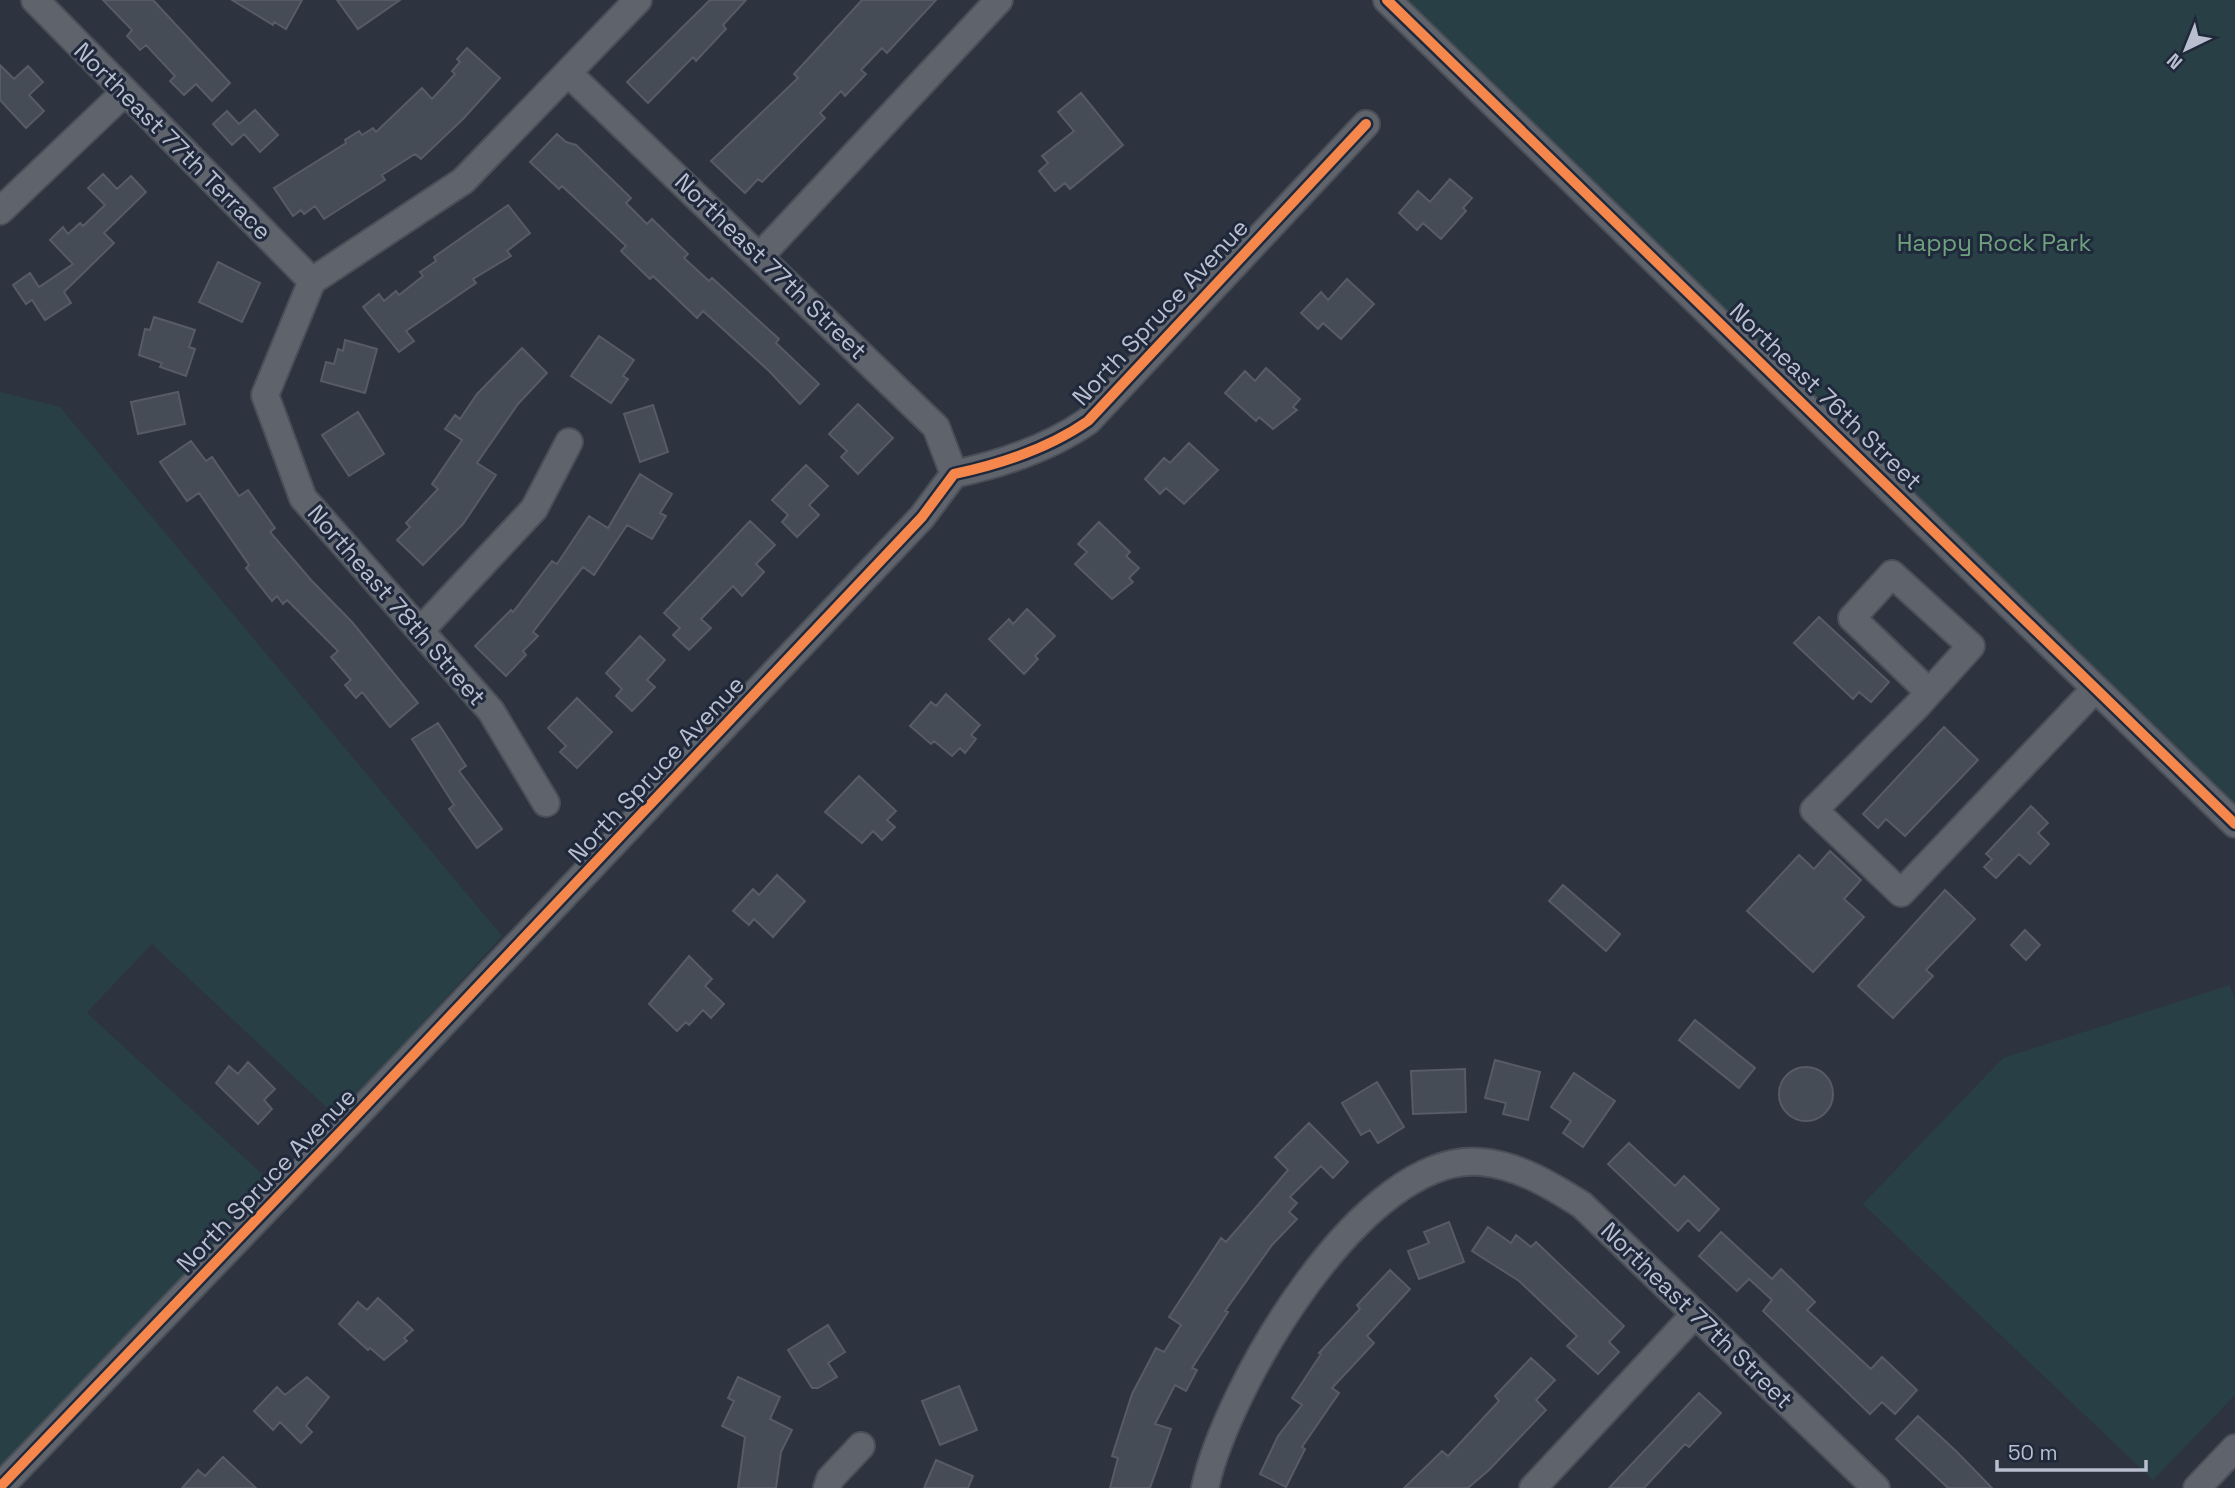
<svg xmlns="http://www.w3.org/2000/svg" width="2235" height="1488" font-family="'Space Grotesk',sans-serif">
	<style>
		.green { fill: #293f46 }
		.building { fill: #464c56; stroke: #565b66; stroke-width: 2 }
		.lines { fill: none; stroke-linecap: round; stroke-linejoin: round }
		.minor-casing { stroke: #4a4e57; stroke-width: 30 }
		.minor { stroke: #5e636c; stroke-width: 26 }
		.cycleway-casing { stroke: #1f293b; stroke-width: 15 }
		.cycleway { stroke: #f5874c; stroke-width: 10 }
		.labels { text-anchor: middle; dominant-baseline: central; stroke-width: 6; stroke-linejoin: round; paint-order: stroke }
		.street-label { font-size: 24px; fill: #b9bfce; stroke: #1f293b }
		.park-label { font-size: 24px; fill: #6ea17d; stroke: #1f293b }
	</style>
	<rect width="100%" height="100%" fill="#2d333f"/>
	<path class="green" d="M1389,0h846v807z
		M0,392l60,15 442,529 -165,181 -185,-173 -62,65 -3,4 187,172 -274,287z
		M2230,985l5,15v395l-82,85 -290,-276 140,-146z"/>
	<path class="building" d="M103,0h50l77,83 -18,18 -16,-17 -12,11 -14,-14 5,-5 -29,-31 -6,5 -13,-14 5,-6z
		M232,0h70l-16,29 -12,-7 -1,3z
		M337,0h63l-42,29z
		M710,0h36l-23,25 3,4 -30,32 -3,-4 -45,46 -21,-21z
		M862,0h74l-49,53 -5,-5 -21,22 5,4 -21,22 -4,-5 -21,22 5,5 -63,64 -4,-3 -13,14 -34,-32 87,-83 -4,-4z
		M467,48l33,30 -36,40 -43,41 -6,-5 -33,21 3,5 -61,39 -9,-13 -11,8 -3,-4 -8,6 -19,-28 72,-45 -1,-3 14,-9 3,4 11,-7 3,4 46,-44 10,11 23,-25 -3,-3 8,-9 -3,-3z
		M0,65l14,14 14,-13 15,16 -14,13 15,16 -18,17 -26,-28z
		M1081,93l42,52 -53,44 -5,-6 -10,8 -16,-20 9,-8 -6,-7 32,-25 -16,-19z
		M255,110l23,25 -18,17 -16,-18 -12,11 -19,-21 14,-13 12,13z
		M557,134l9,8 10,3 21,20 34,33 -5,5 21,21 5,-5 36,35 -4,4 25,23 3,-3 67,61 -3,4 43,41 -19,20 -31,-33 -66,-60 -6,7 -44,-42 -3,3 -29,-28 5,-5 -64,-60 -3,3 -29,-27z
		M103,174l14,15 14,-13 15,16 -42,41 10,10 -50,49 7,11 -26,17 -13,-20 -6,4 -13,-19 17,-12 9,14 34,-23 -23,-24 13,-13 5,7 12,-11 3,3 22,-21 -17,-17z
		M1450,179l22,19 -9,10 3,3 -25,28 -18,-16 -6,7 -18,-17 19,-22 12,11z
		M508,205l22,28 -23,18 4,5 -38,23 3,4 -70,48 8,10 -15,11 -36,-45 16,-13 5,7 12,-10 3,4 24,-19 -3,-4 16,-11 -2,-4z
		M218,262l42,21 -18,39 -43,-20z
		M1347,279l27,25 -33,35 -18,-16 -5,6 -17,-16 20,-21 7,8z
		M154,317l41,13 -6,17 6,2 -9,27 -26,-9 2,-4 -23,-8 6,-26 5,1z
		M599,336l35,24 -11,16 5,3 -17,24 -40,-27z
		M345,340l32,9 -12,44 -44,-12 5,-19 8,2 4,-15 5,2z
		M522,348l25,25 -29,31 -41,59 19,12 -33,49 -40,41 -26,-25 13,-13 -4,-4 32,-34 -6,-5 30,-44 -17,-11 10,-14 5,4 17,-25z
		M1266,368l34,31 -7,8 4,3 -24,19 -14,-12 -3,4 -31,-28 20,-22 10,10z
		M178,392l7,32 -47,10 -7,-32z
		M858,404l35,34 -35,36 -17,-17 6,-6 -18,-17z
		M653,405l15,47 -28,10 -16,-48z
		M358,412l26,42 -35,22 -27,-41z
		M191,441l15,20 6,-4 27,39 9,-6 27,38 -5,4 41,48 41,42 66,81 -28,24 -28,-35 -6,6 -11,-13 6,-5 -20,-23 7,-6 -51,-51 -4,4 -6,-8 -5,5 -26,-33 3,-3 -50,-72 -12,8 -27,-39z
		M1189,443l29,27 -34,34 -18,-16 -6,6 -15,-15 19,-21 6,5z
		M806,465l22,21 -19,19 10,10 -22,22 -15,-15 6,-7 -16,-15z
		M640,474l32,20 -12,19 6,3 -14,23 -25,-14 -33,50 -11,-8 -50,65 5,4 -15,15 3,4 -20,21 -31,-30 36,-36 2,2 39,-51 5,3 32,-48 19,12z
		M750,521l25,24 -19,19 8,8 -22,24 -9,-10 -32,33 10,9 -22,22 -16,-15 7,-7 -16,-15z
		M1099,522l31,30 -4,4 13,12 -10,10 4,4 -21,17 -37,-35 12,-12 -9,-8z
		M1027,609l28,27 -20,20 3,3 -14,15 -35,-35 20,-20 4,5z
		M1819,617l70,65 -18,20 -12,-10 -6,7 -59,-56z
		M640,636l25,24 -18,20 8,7 -23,24 -16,-15 6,-7 -16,-16z
		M946,694l34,31 -9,10 5,4 -11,14 -5,-5 -8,8 -18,-15 -3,3 -21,-18 21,-24 5,4z
		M577,698l35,34 -35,36 -17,-16 6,-6 -18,-18z
		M438,723l28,43 -7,5 43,58 -25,19 -28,-39 5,-4 -42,-66z
		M1944,727l34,33 -73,76 -19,-17 -8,9 -15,-14z
		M859,776l37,35 -9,9 8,7 -13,13 -9,-9 -11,12 -37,-31z
		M2031,806l17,17 -10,10 11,11 -19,20 -11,-10 -23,24 -12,-11 8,-8 -6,-5z
		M1830,851l31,29 -17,19 20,18 -51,55 -66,-61 52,-56 15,14z
		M777,875l28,26 -32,36 -19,-18 -5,6 -16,-14 20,-22 6,6z
		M1563,885l57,49 -14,17 -57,-50z
		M1945,890l30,29 -49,51 7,6 -40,42 -35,-32z
		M2025,930l15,15 -14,15 -15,-15z
		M689,956l23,23 -7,7 19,18 -13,14 -8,-8 -14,15 -3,-3 -9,9 -28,-27z
		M1695,1020l60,48 -16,20 -60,-48z
		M1495,1060l45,12 -12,48 -25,-6 3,-11 -21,-5z
		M248,1062l27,27 -11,11 8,9 -14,15 -42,-41 13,-17 9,8z
		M1779 1094a27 27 0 1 1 54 0a27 27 0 1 1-54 0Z
		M1465,1069l1,43 -53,2 -2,-43z
		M1574,1073l41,28 -32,46 -20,-14 8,-12 -20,-14z
		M1377,1082l27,45 -26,16 -8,-13 -9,5 -19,-32z
		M1309,1123l39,39 -15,16 -12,-12 -31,31 7,6 -8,9 8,7 -25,26 -47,66 3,1 -36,56 5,2 -11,21 -11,-6 -20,39 16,5 -21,59h-40l8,-30 -6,-2 20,-62 24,-46 8,4 17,-27 -12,-8 52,-79 5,4 62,-72 -13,-13z
		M1629,1143l46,43 9,-10 35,33 -20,22 -11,-11 -10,11 -70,-67z
		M1449,1222l15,40 -45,17 -11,-28 21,-8 -5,-11z
		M1488,1227l23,16 5,-8 15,12 5,-5 88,84 -15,16 10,10 -21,22 -31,-28 10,-10 -58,-55 -47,-30z
		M1721,1232l51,47 9,-10 34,33 -8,8 64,59 11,-12 35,33 -22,24 -13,-12 -12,12 -107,-103 9,-11 -23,-21 -12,12 -38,-35z
		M1390,1270l20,19 -43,47 7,7 -42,45 7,5 -37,54 3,2 -19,38 -26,-13 18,-38 24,-31 -10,-7 29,-44 -2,-1 41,-44 -3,-4z
		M378,1298l35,32 -9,8 3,3 -23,19 -14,-12 -2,2 -29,-26 19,-22 9,8z
		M828,1325l17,27 -17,11 9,14 -19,11h-6l-24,-38z
		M1531,1358l24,22 -19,20 10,10 -57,60 -21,18h-64l38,-37 6,5 51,-55 -4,-5z
		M307,1377l22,20 -23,29 6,6 -11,11 -21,-21 -7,8 -19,-19 23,-24 8,8z
		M738,1377l42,20 -10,22 22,11 -11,22 -5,36h-38l7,-51 -23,-11 12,-25 -6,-3z
		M959,1386l18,44 -37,15 -18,-44z
		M1699,1393l22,20 -32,34 -4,-3 -41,44h-35z
		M1918,1416l38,35 36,37h-44l-52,-49z
		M223,1457l33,31h-74l16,-18 7,6z
		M936,1460l37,16 -5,12h-44z"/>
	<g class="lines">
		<g class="minor-casing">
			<path id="minor" d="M35,0l277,281
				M1387,0l848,824
				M568,73l368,354 18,47
				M0,211l125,-119
				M761,255l238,-255
				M312,281l-47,114 38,103 188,213 55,92
				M312,281l151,-100 175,-181
				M421,630l113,-121 35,-67
				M1929,692l-77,-74 40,-44 79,72 -54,60 -103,104 87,83 194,-204
				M0,1487l348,-363 574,-607 32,-43c47,-10 94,-25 134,-53l278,-297
				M827,1488l3,-9 31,-33
				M1205,1488c21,-99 158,-337 276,-326 37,3 71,24 101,43l294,283
				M1533,1488l162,-174
				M2197,1488l38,-40"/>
		</g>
		<use href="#minor" class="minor"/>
		<g class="cycleway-casing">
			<path id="cycleway" d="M1387,0l848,824
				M0,1487l348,-363 574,-607 32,-43c47,-10 94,-25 134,-53l278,-297"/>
		</g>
		<use href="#cycleway" class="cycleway"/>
	</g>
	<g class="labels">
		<g class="street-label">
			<text transform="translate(173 141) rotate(45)">Northeast 77th Terrace</text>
			<text transform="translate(771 266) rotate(44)">Northeast 77th Street</text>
			<text transform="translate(1160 312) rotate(-47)">North Spruce Avenue</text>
			<text transform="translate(1826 396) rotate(44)">Northeast 76th Street</text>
			<text transform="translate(397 605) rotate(49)">Northeast 78th Street</text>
			<text transform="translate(656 769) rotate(-47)">North Spruce Avenue</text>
			<text transform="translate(266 1180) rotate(-46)">North Spruce Avenue</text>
			<text transform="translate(1697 1315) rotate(44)">Northeast 77th Street</text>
		</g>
		<g class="park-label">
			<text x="1994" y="242">Happy Rock Park</text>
		</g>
	</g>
	<g transform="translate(2186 49) rotate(223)" stroke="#1f293b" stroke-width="5" paint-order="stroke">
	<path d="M0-5L12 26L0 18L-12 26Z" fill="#b9bfce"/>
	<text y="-10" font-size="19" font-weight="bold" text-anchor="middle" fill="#b9bfce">N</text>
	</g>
	<path d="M1997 1460v10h149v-10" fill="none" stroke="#b9bfce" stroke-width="3.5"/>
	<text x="2008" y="1460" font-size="21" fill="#b9bfce" stroke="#1f293b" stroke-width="5" paint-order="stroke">50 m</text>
</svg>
